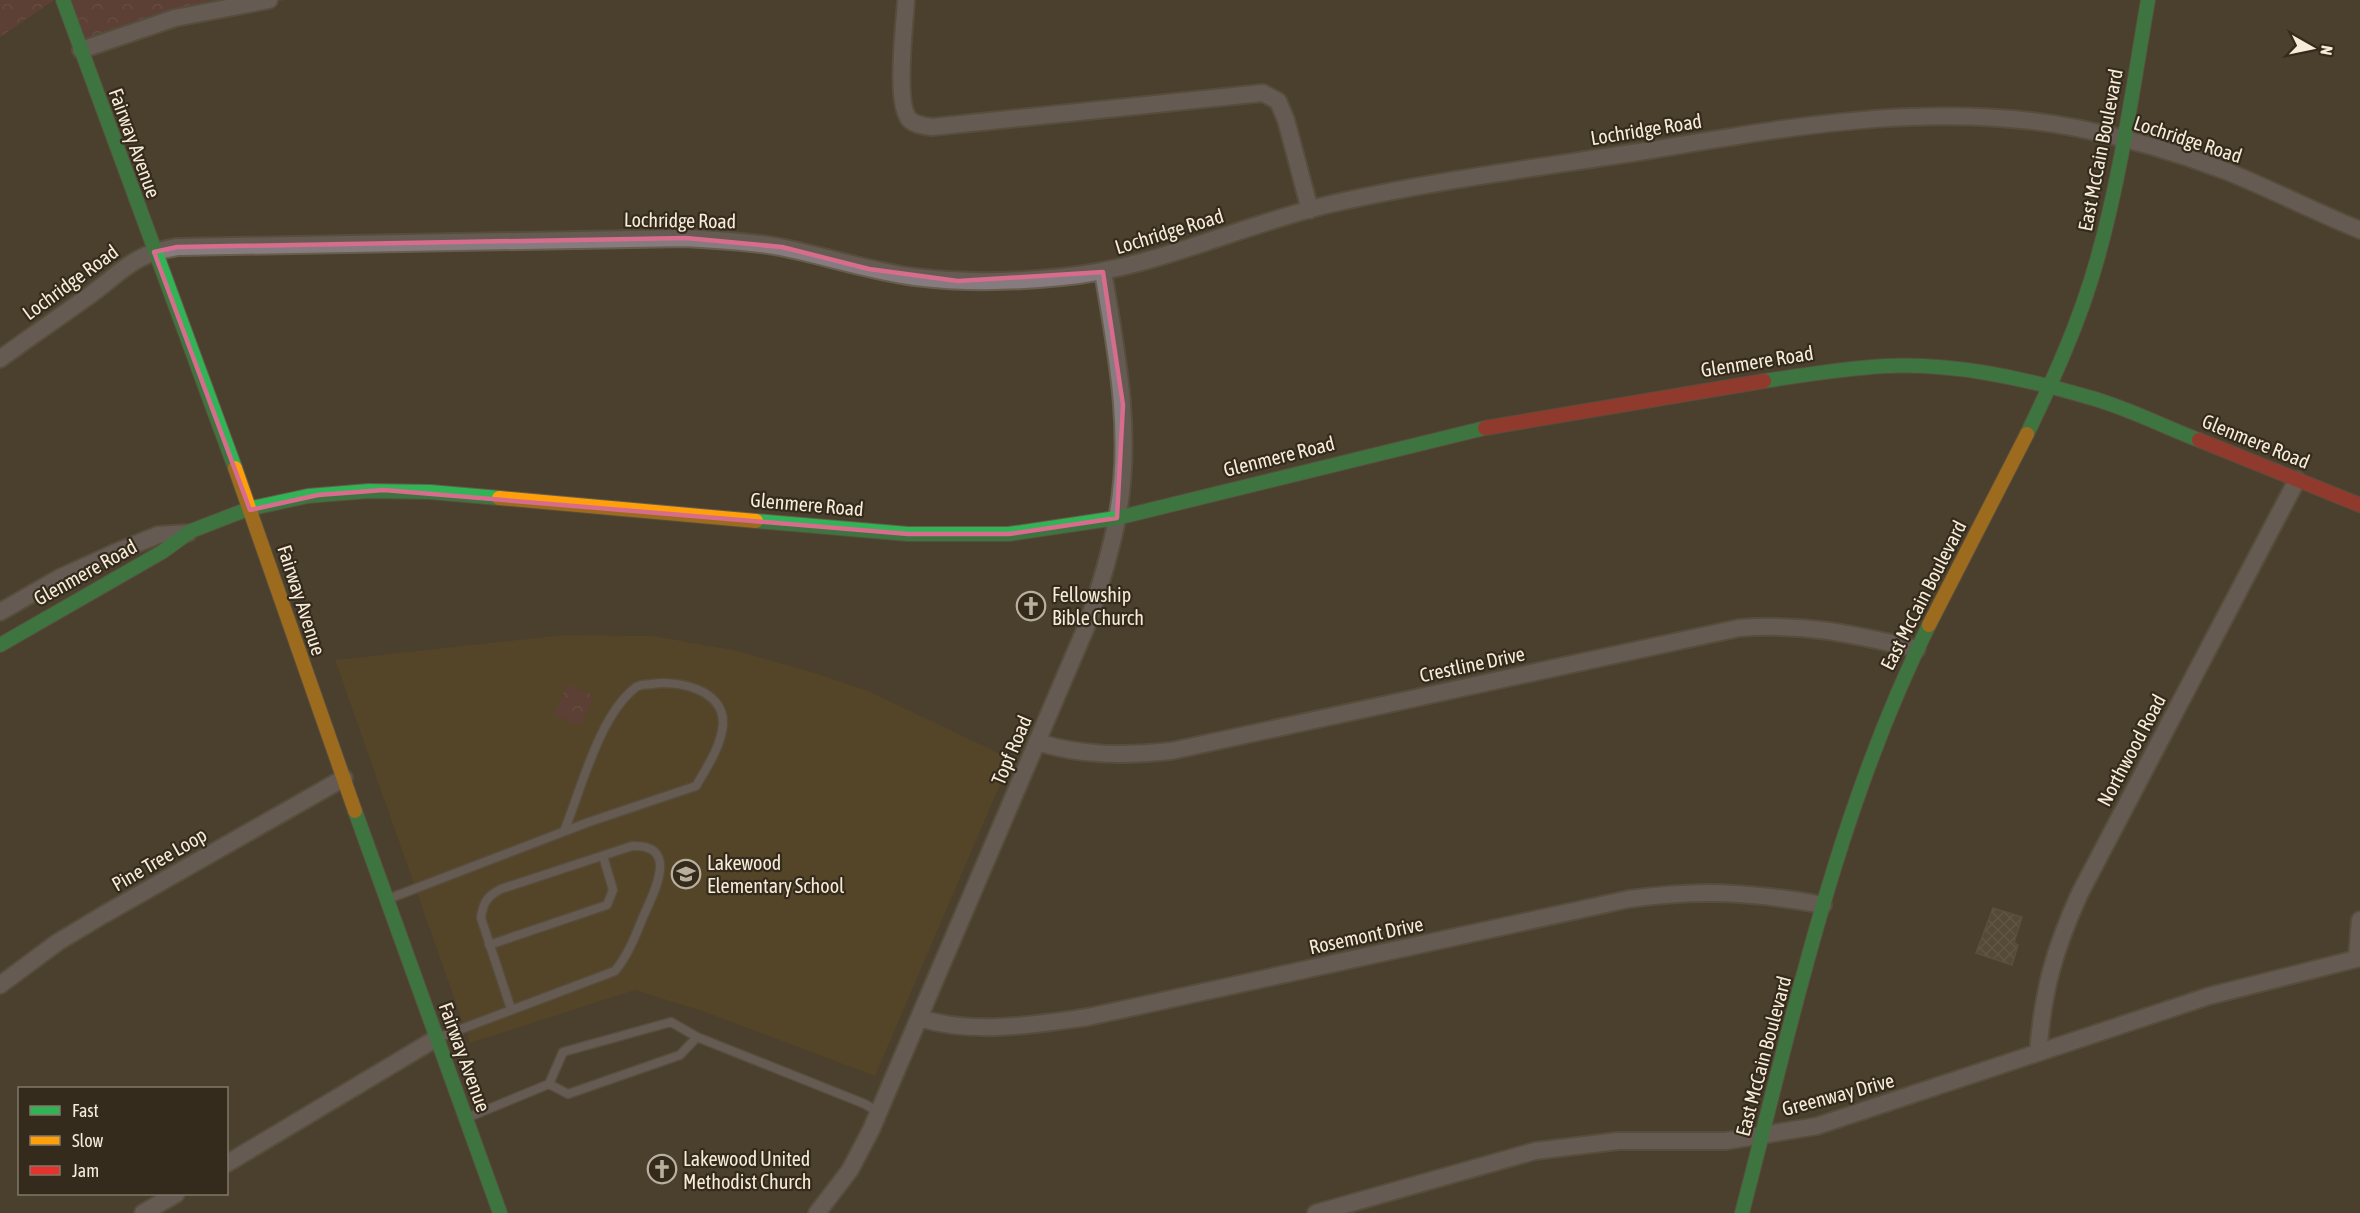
<svg xmlns="http://www.w3.org/2000/svg" width="2360" height="1213" font-family="'Asap Condensed',sans-serif">
	<style>
		.built { fill: #5f4923 }
		.forest { fill: url(#forest-crowns) }
		.building { fill: url(#building-cross-hatch); stroke: #6c6354; stroke-width: 1.5 }
		.lines { fill: none; stroke-linecap: round; stroke-linejoin: round }
		.lane-casing { stroke: #675e4e; stroke-width: 11 }
		.street-casing { stroke: #675e4e; stroke-width: 20 }
		.fast-casing { stroke: #675e4e; stroke-width: 16 }
		.slow-casing { stroke: #675e4e; stroke-width: 16 }
		.jam-casing { stroke: #675e4e; stroke-width: 16 }
		.lane { stroke: #867c80; stroke-width: 8 }
		.street { stroke: #867c80; stroke-width: 16 }
		.fast { stroke: #30b455; stroke-width: 14 }
		.slow { stroke: #ff9f0a; stroke-width: 14 }
		.jam { stroke: #e5322d; stroke-width: 14 }
		.marked { fill: none; stroke: #d76c8d; stroke-width: 4.5; stroke-linejoin: round }
		.labels { text-anchor: middle; dominant-baseline: central; stroke-width: 4.5; stroke-linejoin: round; paint-order: stroke }
		.street-label { font-size: 20px; fill: #f7ebd9; stroke: #342b1c }
		.poi-label { font-size: 20px; fill: #f7ebd9; stroke: #342b1c; text-anchor: start }
	</style>
	<defs>
		<pattern id="forest-crowns" width="20" height="18" patternUnits="userSpaceOnUse" patternTransform="scale(1.5)"><rect width="20" height="18" fill="#71403e"/><path d="M2 6a3 3 0 1 1 6 0M12 15a3 3 0 1 1 6 0" fill="none" stroke="#865c59"/></pattern>
		<pattern id="building-cross-hatch" width="8" height="8" patternUnits="userSpaceOnUse" patternTransform="scale(1.5)"><rect width="8" height="8" fill="#625743"/><path d="M0 0l8 8M0 8l8-8" fill="none" stroke="#796f5e"/></pattern>
	</defs>
	<rect width="100%" height="100%" fill="#4a402d"/>
	<path class="built" d="M563,635l90,1 80,14 79,22 56,19 143,68 -136,317 -173,-65 -67,-21 -165,53 -135,-383z"/>
	<path class="forest" d="M0,0h54l-54,37z
		M63,0h224l-112,18 -94,32z
		M568,684l26,12 -14,30 -26,-12z"/>
	<path class="building" d="M1993,908l29,9 -8,26 4,2 -6,20 -36,-12z"/>
	<g class="lines">
		<g class="lane-casing">
			<path id="lane" d="M388,899l201,-77 107,-36c11,-19 25,-39 27,-62 1,-35 -46,-44 -71,-40 -6,1 -13,0 -17,4 -36,28 -54,102 -71,143
				M489,945l118,-40 6,-15 -10,-34
				M440,1037l175,-66c13,-16 20,-34 28,-54 10,-23 38,-73 -11,-71l-131,43c-14,7 -18,14 -20,29l30,91
				M549,1084l19,10 112,-39 17,-18
				M469,1117l80,-33 14,-32 108,-30 26,15 168,67 13,8"/>
		</g>
		<g class="street-casing">
			<path id="street" d="M906,0c-1,23 -12,105 4,120 6,5 14,6 22,7l331,-34 15,8 8,19 24,90
				M81,50l94,-32 94,-18
				M0,359c30,-22 61,-43 90,-64 33,-24 43,-41 87,-48l509,-9c32,2 63,3 94,9 46,9 89,24 135,30 48,6 98,5 146,0 96,-9 181,-53 274,-74 98,-22 198,-35 297,-50 148,-24 296,-54 445,-25 50,10 101,25 149,43 45,18 89,41 134,59
				M0,612l61,-35 53,-24 44,-18 30,-2
				M1037,742c45,14 87,14 134,9l568,-123c66,-5 114,6 178,21
				M2357,958l3,-38
				M0,985l58,-43 45,-27 241,-137
				M919,1018c56,17 113,7 169,-1l541,-118c73,-10 122,-7 194,6
				M2038,1053c5,-63 16,-103 42,-160l217,-413
				M226,1164l211,-126
				M143,1213l33,-19
				M817,1213l33,-43 21,-40 216,-505c12,-35 23,-70 30,-106 16,-83 0,-166 -14,-247
				M1316,1213l219,-62 83,-10h108l91,-15 392,-130 151,-38"/>
		</g>
		<g class="fast-casing">
			<path id="fast" d="M63,0l172,468
				M1764,381c40,-6 81,-13 122,-15 68,-3 137,12 202,31 38,10 74,29 111,43
				M2027,434c27,-56 53,-113 70,-174 24,-85 36,-173 51,-260
				M756,521l152,13h101l108,-16 368,-90
				M0,645l162,-93 29,-21 57,-22 60,-13 61,-5 61,1 69,6
				M355,811l145,402
				M1742,1213c52,-199 95,-403 187,-588"/>
		</g>
		<g class="slow-casing">
			<path id="slow" d="M235,468l120,343
				M499,498l257,23
				M1929,625l98,-191"/>
		</g>
		<g class="jam-casing">
			<path id="jam" d="M1485,428l279,-47
				M2199,440l161,65"/>
		</g>
		<use href="#lane" class="lane"/>
		<use href="#street" class="street"/>
		<use href="#fast" class="fast"/>
		<use href="#slow" class="slow"/>
		<use href="#jam" class="jam"/>
	</g>
	<path d="M0 0H2360V1213H0ZM686,238l96,9 87,22 89,12 145,-9 20,133 -6,113 -108,16h-101l-524,-44 -66,5 -68,15 -96,-258 23,-5z" fill="#4a402d" fill-opacity=".55" fill-rule="evenodd"/>
	<path class="marked" d="M686,238l96,9 87,22 89,12 145,-9 20,133 -6,113 -108,16h-101l-524,-44 -66,5 -68,15 -96,-258 23,-5z"/>
	<defs>
		<g id="church-ring" transform="scale(1.5)"><circle r="9.5" fill="#342b1c" stroke="#baaf9d" stroke-width="1.5"/><path d="M-1.2-6h2.4v3.5h3.3v2.4h-3.3V6h-2.4V-.1h-3.3v-2.4h3.3Z" fill="#baaf9d"/></g>
		<g id="school-ring" transform="scale(1.5)"><circle r="9.5" fill="#342b1c" stroke="#baaf9d" stroke-width="1.5"/><path d="M0-5L7-2L0 1L-7-2ZM-4 1L0 2.5L4 1V4Q0 6-4 4Z" fill="#baaf9d"/></g>
	</defs>
	<g fill-rule="evenodd">
		<use href="#church-ring" x="1031" y="606"/>
		<use href="#school-ring" x="686" y="874"/>
		<use href="#church-ring" x="662" y="1169"/>
	</g>
	<g class="labels">
		<g class="street-label">
			<text transform="translate(1646 129) rotate(-9)">Lochridge Road</text>
			<text transform="translate(2188 139) rotate(18)">Lochridge Road</text>
			<text transform="translate(135 143) rotate(70)">Fairway Avenue</text>
			<text transform="translate(2100 150) rotate(-79)">East McCain Boulevard</text>
			<text transform="translate(680 220) rotate(1)">Lochridge Road</text>
			<text transform="translate(1169 231) rotate(-17)">Lochridge Road</text>
			<text transform="translate(70 282) rotate(-36)">Lochridge Road</text>
			<text transform="translate(1757 361) rotate(-9)">Glenmere Road</text>
			<text transform="translate(2256 441) rotate(22)">Glenmere Road</text>
			<text transform="translate(1279 456) rotate(-14)">Glenmere Road</text>
			<text transform="translate(807 504) rotate(5)">Glenmere Road</text>
			<text transform="translate(85 572) rotate(-29)">Glenmere Road</text>
			<text transform="translate(1923 595) rotate(-63)">East McCain Boulevard</text>
			<text transform="translate(302 600) rotate(72)">Fairway Avenue</text>
			<text transform="translate(1472 664) rotate(-12)">Crestline Drive</text>
			<text transform="translate(1011 750) rotate(-67)">Topf Road</text>
			<text transform="translate(2131 750) rotate(-62)">Northwood Road</text>
			<text transform="translate(159 859) rotate(-30)">Pine Tree Loop</text>
			<text transform="translate(1366 935) rotate(-12)">Rosemont Drive</text>
			<text transform="translate(1763 1056) rotate(-75)">East McCain Boulevard</text>
			<text transform="translate(465 1057) rotate(70)">Fairway Avenue</text>
			<text transform="translate(1838 1094) rotate(-15)">Greenway Drive</text>
		</g>
		<g class="poi-label">
			<text x="1052" y="594">Fellowship<tspan x="1052" dy="23">Bible Church</tspan></text>
			<text x="707" y="862">Lakewood<tspan x="707" dy="23">Elementary School</tspan></text>
			<text x="683" y="1158">Lakewood United<tspan x="683" dy="23">Methodist Church</tspan></text>
		</g>
	</g>
	<rect x="18" y="1087" width="210" height="108" fill="#342b1c" stroke="#827868" stroke-width="1.5"/>
	<rect x="30" y="1106" width="30" height="9" fill="#30b455" stroke="#827868" stroke-width="1.5"/>
	<text x="72" y="1117" font-size="18" fill="#f7ebd9">Fast</text>
	<rect x="30" y="1136" width="30" height="9" fill="#ff9f0a" stroke="#827868" stroke-width="1.5"/>
	<text x="72" y="1147" font-size="18" fill="#f7ebd9">Slow</text>
	<rect x="30" y="1166" width="30" height="9" fill="#e5322d" stroke="#827868" stroke-width="1.5"/>
	<text x="72" y="1177" font-size="18" fill="#f7ebd9">Jam</text>
	<g transform="translate(2312 48) rotate(99)" stroke="#342b1c" stroke-width="4.5" paint-order="stroke">
	<path d="M0-4.5L10 22L0 15L-10 22Z" fill="#f7ebd9"/>
	<text y="-9" font-size="16" font-weight="bold" text-anchor="middle" fill="#f7ebd9">N</text>
	</g>
</svg>
